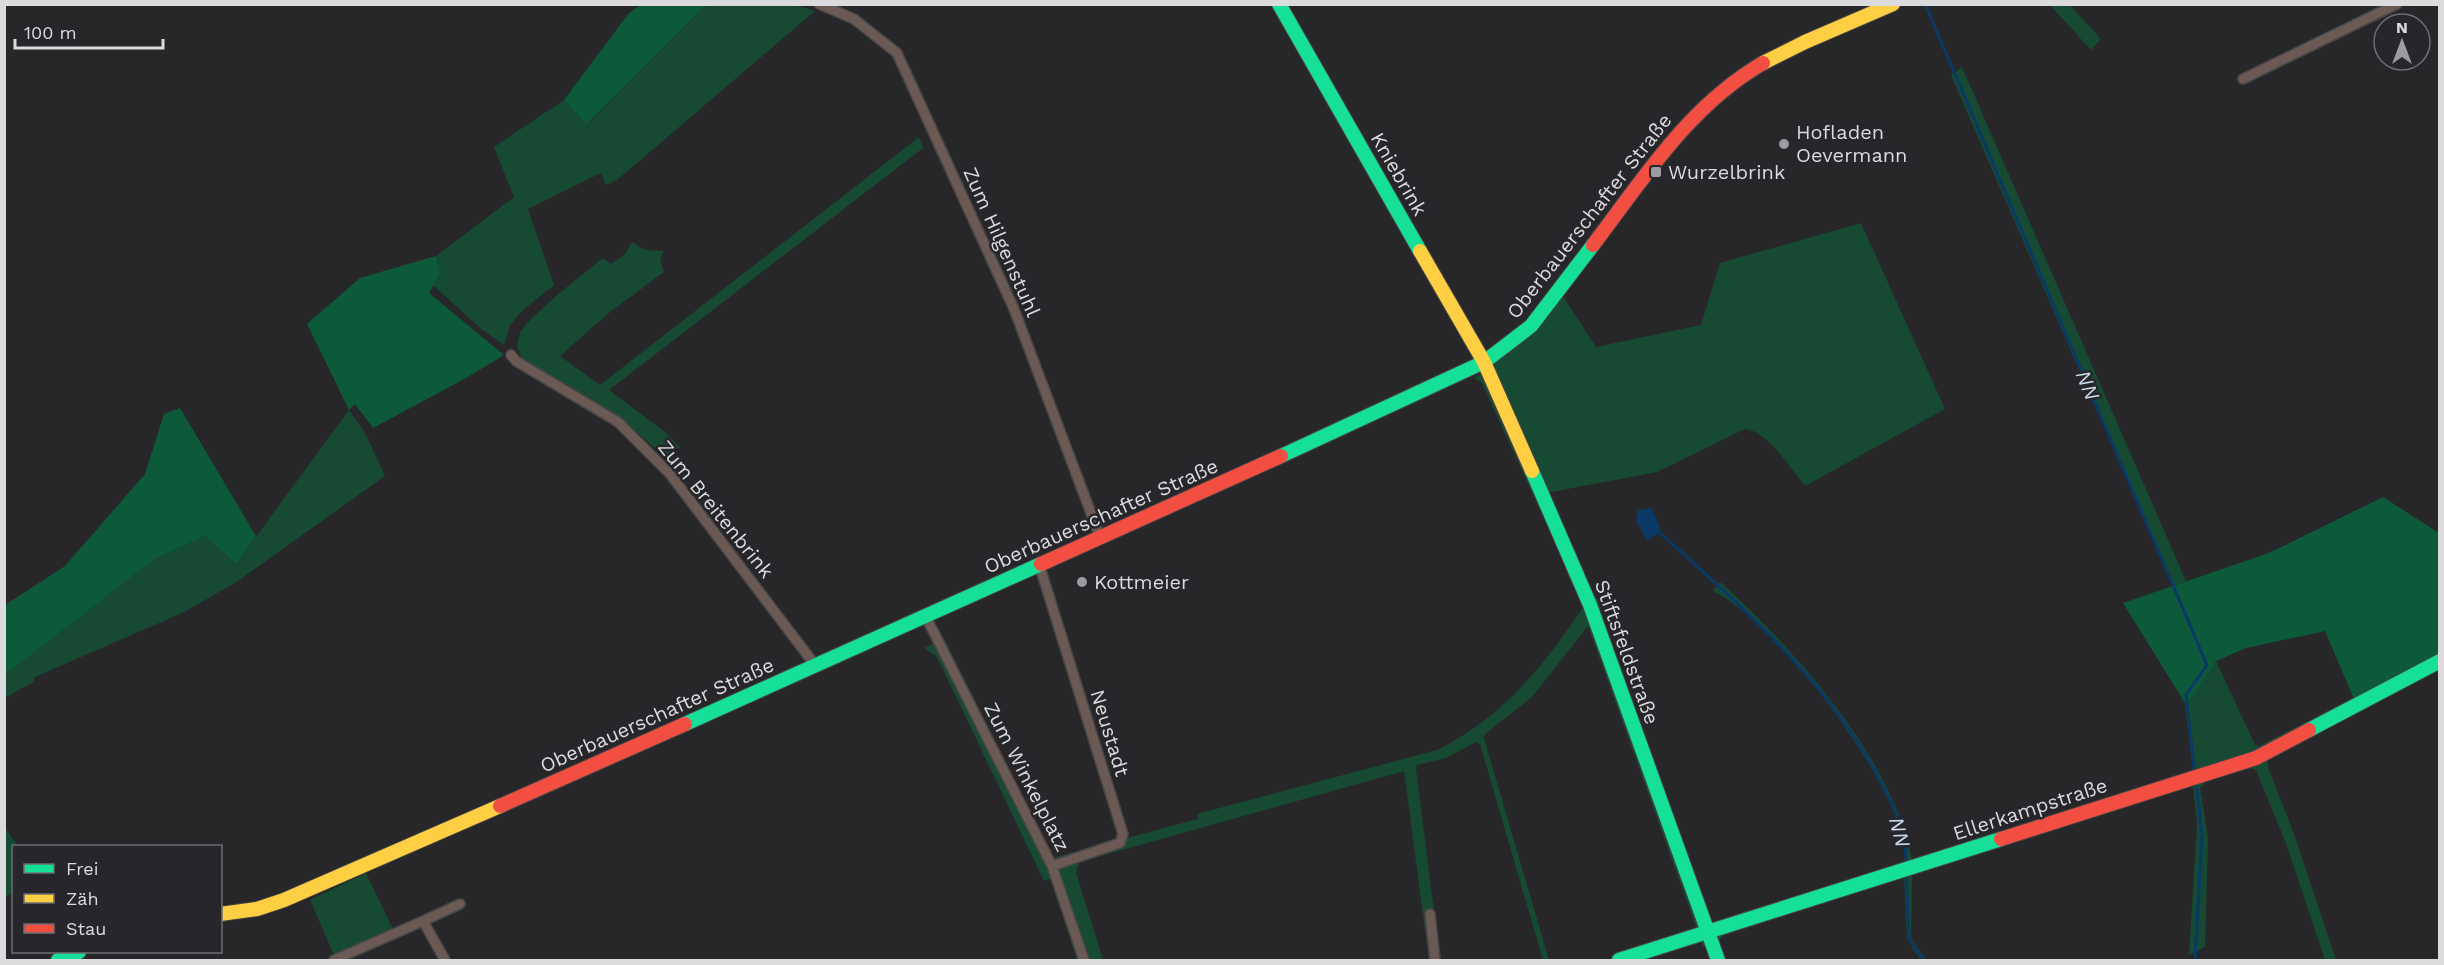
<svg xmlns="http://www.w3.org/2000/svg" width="2444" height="965" font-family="'Work Sans',sans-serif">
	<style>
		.green { fill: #174a33 }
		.forest { fill: #0d5a3b }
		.water { fill: #0b3965 }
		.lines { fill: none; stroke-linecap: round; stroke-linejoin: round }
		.stream { stroke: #0b3965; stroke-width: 3 }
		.street-casing { stroke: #454546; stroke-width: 12 }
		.fast-casing { stroke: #454546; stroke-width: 16 }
		.slow-casing { stroke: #454546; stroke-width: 16 }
		.jam-casing { stroke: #454546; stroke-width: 16 }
		.street { stroke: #6b5954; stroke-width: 9 }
		.fast { stroke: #16e098; stroke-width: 14 }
		.slow { stroke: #ffcf43; stroke-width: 14 }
		.jam { stroke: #f24e42; stroke-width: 14 }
		.poi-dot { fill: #9c9c9f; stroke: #26262b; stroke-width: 2 }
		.labels { text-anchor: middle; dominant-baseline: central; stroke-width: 5; stroke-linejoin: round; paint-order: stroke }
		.poi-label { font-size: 20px; fill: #dbdbde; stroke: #26262b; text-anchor: start }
		.street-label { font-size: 20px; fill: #dbdbde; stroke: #26262b }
		.water-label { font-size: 21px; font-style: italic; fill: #cbdbed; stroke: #26262b }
	</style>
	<rect width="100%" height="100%" fill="#27272a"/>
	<path class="green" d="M706,5h89l20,6 -198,169 -11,5 -5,-12 -73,36 26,76 -31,25 -13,15 -6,20 -23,-16 -48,-44 7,-12 -4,-17 78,-59 -20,-50 70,-47 24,24z
		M2050,5h20l31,34 -10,11z
		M1962,67l224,514 -13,5 -222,-511z
		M919,137l4,11 -314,242 56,42 15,15 -16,9 -34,-30 -45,-31 -63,-36 -5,-13 3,-14 11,-13 26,-24 46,-37 8,6 14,-10 7,-12 13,8 19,1 -4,8 4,13 -54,40 -50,44 40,29z
		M1861,223l84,186 -140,77c-14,-17 -38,-56 -60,-57l-88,43 -111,21 45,100 14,14h-4l-2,6 110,304 4,5 8,1 186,-62c-3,-16 -7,-33 -13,-48 -25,-64 -120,-192 -181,-222l7,-9c75,68 173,176 192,278l2,1 279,-90 -8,-68h3l28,-42 39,84 4,1 180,-92 1,16 -168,87 -4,4v6l26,67 42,126h-11l-40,-119 -29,-71 -6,-2 -44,13 -6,7 8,50 -3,109 -16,8 8,-131 -4,-39 -281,88 -1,65 15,22h-6l-13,-22 -3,-62 -175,57 -8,4 -2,7 6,16h-14l-5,-12 -3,-2 -115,-320 -56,71 -47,37 -1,4 65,222h-6l-63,-216 -4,-2 -30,16 -29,7 -1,4 24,191h-11l-25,-189 -325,91 -3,11 27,87h-26l-26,-82 -7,3 -107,-224 -13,-9 20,-9 108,219 146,-39 -1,-5 240,-64c65,-32 107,-84 147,-144l-102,-223 -8,-5c35,-23 62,-50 88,-83l34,52 105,-22 19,-62z
		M349,410l16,23 20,43 -150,107 -53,30 -147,64 -2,5 -28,16v-23l150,-116 50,-23 31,28z
		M5,828l13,18h-4l-1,46 -8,6z
		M366,873l27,56 -59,26 -24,-55z"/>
	<path class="forest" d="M642,4l64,1 -119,119 -23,-24 65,-87z
		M436,256l4,17 -11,20 75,62 -38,23 -93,50 -18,-24 -6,6 -42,-86 53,-46z
		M180,408l76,128 -20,28 -31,-28 -50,23 -150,116v-70l60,-39 80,-92 19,-60z
		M2383,497l56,36v121l-85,45 -29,-68 -79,17 -30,13 -28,42h-3l-62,-100 146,-50z"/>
	<path class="water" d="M1652,508l9,23 -14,10 -11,-21 2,-10z"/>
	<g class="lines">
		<path class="stream" d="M1925,4l282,661 -21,30 8,73
			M1659,532c84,76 172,151 224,254 12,24 23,47 23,73
			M1906,876l3,62 14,22
			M2195,960l7,-126 -6,-52"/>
		<g class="street-casing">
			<path id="street" d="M819,4l35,15 43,34 117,256 86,228
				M2243,79l154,-75
				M511,355l5,6 102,61 52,52 145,191
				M1039,564l84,270 -3,9 -68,23
				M925,615l127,251 32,94
				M1430,914l5,46
				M334,960l89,-39
				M445,960l-22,-39 37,-17"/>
		</g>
		<g class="fast-casing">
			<path id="fast" d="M1279,4l141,247
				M1281,456l203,-94 47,-36 62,-81
				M1532,471l58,134 128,355
				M685,724l356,-160
				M2309,730l131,-69
				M58,960l21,-8
				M1619,960l382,-121"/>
		</g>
		<g class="slow-casing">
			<path id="slow" d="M1763,63l42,-21 88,-38
				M1420,251l64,111 48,109
				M220,914l37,-5 27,-9 216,-94"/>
		</g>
		<g class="jam-casing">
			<path id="jam" d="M1593,245c51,-67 96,-139 170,-182
				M1041,564l240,-108
				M500,806l185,-82
				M2001,839l255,-81 53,-28"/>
		</g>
		<use href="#street" class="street"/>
		<use href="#fast" class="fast"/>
		<use href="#slow" class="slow"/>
		<use href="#jam" class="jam"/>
	</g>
	<g class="poi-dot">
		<circle cx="1784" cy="144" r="6"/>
		<rect x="1650" y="166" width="12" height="12" rx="3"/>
		<circle cx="1082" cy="582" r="6"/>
	</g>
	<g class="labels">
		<g class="poi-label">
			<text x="1796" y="132">Hofladen<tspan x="1796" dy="23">Oevermann</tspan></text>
			<text x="1668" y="172">Wurzelbrink</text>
			<text x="1094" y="582">Kottmeier</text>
		</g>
		<g class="street-label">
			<text transform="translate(1399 174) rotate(60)">Kniebrink</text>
			<text transform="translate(1589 216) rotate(-52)">Oberbauerschafter Straße</text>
			<text transform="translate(1002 242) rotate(66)">Zum Hilgenstuhl</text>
			<text transform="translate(716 509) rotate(51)">Zum Breitenbrink</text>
			<text transform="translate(1101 516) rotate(-24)">Oberbauerschafter Straße</text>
			<text transform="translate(1627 652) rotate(70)">Stiftsfeldstraße</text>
			<text transform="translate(657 715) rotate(-24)">Oberbauerschafter Straße</text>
			<text transform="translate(1110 733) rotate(73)">Neustadt</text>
			<text transform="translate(1027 777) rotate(63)">Zum Winkelplatz</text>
			<text transform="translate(2030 809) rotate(-18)">Ellerkampstraße</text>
		</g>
		<g class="water-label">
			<text transform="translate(2088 385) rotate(67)">NN</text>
			<text transform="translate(1900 832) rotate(75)">NN</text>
		</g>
	</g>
	<rect width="2444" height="965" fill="none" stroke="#dbdbde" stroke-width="12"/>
	<rect x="12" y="845" width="210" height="108" fill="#26262b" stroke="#6e6e73" stroke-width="1.5"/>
	<rect x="24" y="864" width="30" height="9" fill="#16e098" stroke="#6e6e73" stroke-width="1.5"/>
	<text x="66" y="875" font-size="18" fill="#dbdbde">Frei</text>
	<rect x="24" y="894" width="30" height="9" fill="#ffcf43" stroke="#6e6e73" stroke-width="1.5"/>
	<text x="66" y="905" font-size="18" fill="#dbdbde">Zäh</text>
	<rect x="24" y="924" width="30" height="9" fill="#f24e42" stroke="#6e6e73" stroke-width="1.5"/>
	<text x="66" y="935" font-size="18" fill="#dbdbde">Stau</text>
	<g transform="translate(2402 42)"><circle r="28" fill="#26262b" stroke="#6e6e73" stroke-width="1.5"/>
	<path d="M0-4.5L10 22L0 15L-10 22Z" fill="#9c9c9f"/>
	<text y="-9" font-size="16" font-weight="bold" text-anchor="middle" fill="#dbdbde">N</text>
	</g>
	<path d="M15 39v9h148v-9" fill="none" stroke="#dbdbde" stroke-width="3"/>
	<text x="24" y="39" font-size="18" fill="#dbdbde" stroke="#26262b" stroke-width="4.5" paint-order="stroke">100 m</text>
</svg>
